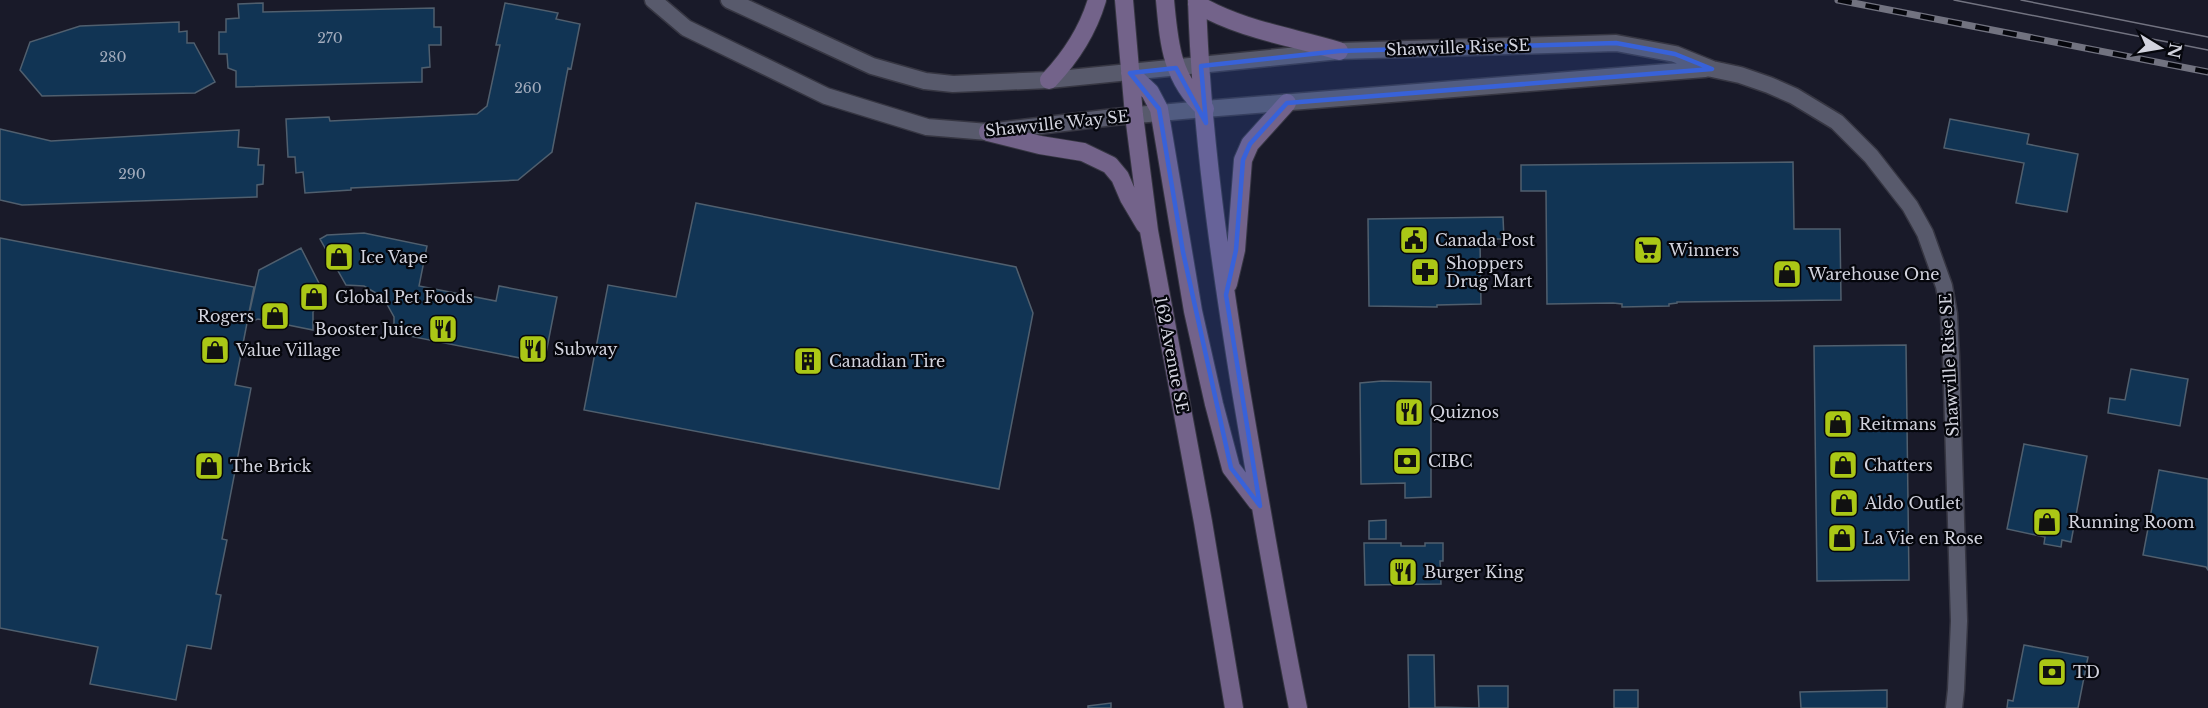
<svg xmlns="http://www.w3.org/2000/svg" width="2208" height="708" font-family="'Libre Baskerville',serif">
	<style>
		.building { fill: #113454; stroke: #505f6e; stroke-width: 1.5 }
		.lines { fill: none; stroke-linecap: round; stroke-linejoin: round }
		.street-casing { stroke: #363642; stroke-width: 19 }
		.secondary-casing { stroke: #363642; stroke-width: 20 }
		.street { stroke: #585a6c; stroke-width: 16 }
		.secondary { stroke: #73638a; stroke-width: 18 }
		.tram { stroke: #727380; stroke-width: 1.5 }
		.rail-casing { stroke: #727380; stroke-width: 7 }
		.rail { stroke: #05060c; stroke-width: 4.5; stroke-dasharray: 14; stroke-linecap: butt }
		.marked { fill: #3862d9; fill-opacity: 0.2; stroke: #3862d9; stroke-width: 4.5; stroke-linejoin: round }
		.labels { text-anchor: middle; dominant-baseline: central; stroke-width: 4.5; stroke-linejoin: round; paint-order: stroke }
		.number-label { font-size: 14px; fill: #a2abbc }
		.street-label { font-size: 16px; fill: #d2d3de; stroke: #05060c }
		.poi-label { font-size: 16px; fill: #d2d3de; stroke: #05060c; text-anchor: start }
	</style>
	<rect width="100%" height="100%" fill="#191a29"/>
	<path class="building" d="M263,3v9l171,-4v19h7v18h-12l1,22 -8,1v14l-186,5v-16l-8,-3 -1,-14h-8v-22h7v-13l13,-1 -1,-14z
		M505,3l53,10 -2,6 24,5 -9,45 -3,-1 -16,84 -34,28 -167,8v2l-46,3 -2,-21 -7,1 -1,-16h-7l-2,-38 43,-2 1,4 147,-7 10,-8 13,-61h-4z
		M179,22v10l8,-1v12h7l21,39 -20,11 -153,3 -22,-26 10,-28 50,-16z
		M1950,119l79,15 -2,10 51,10 -11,58 -51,-9 8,-40 -80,-15z
		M0,129l51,12 188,-11 -1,17 21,2 -1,16h6l-1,19 -6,1v12l-235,8 -22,-5z
		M1793,162l1,67h46l1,71 -164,2v1l-8,1v2l-47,1v-3l-9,-1 -66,1 -1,-113h-25v-26z
		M696,203l320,64 17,46 -34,176 -415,-79 24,-125 68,12z
		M1503,217l1,22h-24l1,65 -44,1v2l-68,-1 -1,-87z
		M364,233l63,13 -8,40 77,15 3,-15 58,11 -11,56 -11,8 -141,-28v-16l-11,-20 -19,-11 -18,-1 -26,-46 7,-4z
		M0,238l254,49 -19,98 16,3 -29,151 5,1 -11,54 5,1 -10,54 -24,-4 -11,55 -86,-16 8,-37 -98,-19z
		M301,248l24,47 -12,17v18l-55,-11 -11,4 12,-53z
		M1906,345l3,235 -92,1 -3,-235z
		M2131,369l57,10 -8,47 -72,-13 2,-15 15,2z
		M1382,381l49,1v115l-26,1v-15l-44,1 -1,-101z
		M2024,444l63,12 -16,86 -9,-2 -1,7 -17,-3 1,-7 -38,-8z
		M2159,470l49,9v91l-2,-3 -63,-12z
		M1386,520v19h-17v-18z
		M1364,543h37v3h24v-3h18v18h-3l1,23 -76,1z
		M2024,645l64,12 -10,51h-71l1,-8 5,1z
		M1408,655h26l1,52 44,1h-70z
		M1478,686h30v22h-29z
		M1614,690h24v18h-24z
		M1887,690v18h-86l-1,-16z
		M1111,703v5h-23v-2z"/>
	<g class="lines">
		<g class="street-casing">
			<path id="street" d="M653,0l33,28 140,68 101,31 61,5 126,-15 91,-8 500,-40
				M729,0l143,66 53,15 28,3 96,-4 290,-29 277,-8 59,11 37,15 28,6 29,10 25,11 43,26 34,34 39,50 15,27 19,53 5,28 2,42 8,265 -3,69 -2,18"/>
		</g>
		<g class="secondary-casing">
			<path id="secondary" d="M1124,0l10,115 15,116 54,291 31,186
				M1165,0c4,43 6,78 40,109
				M1197,0c4,131 23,262 44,391 18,106 36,212 57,317
				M1197,4c45,26 92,32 142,47
				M1130,73l20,19 9,17 34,202 21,93 17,64 26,34
				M1049,80c21,-22 39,-50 48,-80
				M988,132l52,13 43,7 27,13 10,12 9,21 16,27
				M1228,284l8,-34 7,-90 7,-16 37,-41"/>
		</g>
		<use href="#street" class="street"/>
		<use href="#secondary" class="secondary"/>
		<path class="tram" d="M1954,0l254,50
			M2021,0l187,37"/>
		<g class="rail-casing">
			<path id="rail" d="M1838,0l370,72"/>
		</g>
		<use href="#rail" class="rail"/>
	</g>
	<path class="marked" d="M1616,43l59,11 37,15 -425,34 -37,41 -7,16 -7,90 -10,45 34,211 -29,-38 -48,-216 -24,-143 -29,-36 46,-5 30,55 -5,-57 138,-15z"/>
	<defs>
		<g id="civic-square" transform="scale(1.5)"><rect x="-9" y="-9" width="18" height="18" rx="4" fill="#abc716" stroke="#05060c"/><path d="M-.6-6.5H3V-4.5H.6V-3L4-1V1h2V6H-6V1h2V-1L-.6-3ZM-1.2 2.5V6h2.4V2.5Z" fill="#111"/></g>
		<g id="supermarket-square" transform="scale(1.5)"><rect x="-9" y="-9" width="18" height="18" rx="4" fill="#abc716" stroke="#05060c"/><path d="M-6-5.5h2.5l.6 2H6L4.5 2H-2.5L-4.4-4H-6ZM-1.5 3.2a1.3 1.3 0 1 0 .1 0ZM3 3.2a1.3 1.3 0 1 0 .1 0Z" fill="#111"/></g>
		<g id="shop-square" transform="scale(1.5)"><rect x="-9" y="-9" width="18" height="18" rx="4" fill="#abc716" stroke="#05060c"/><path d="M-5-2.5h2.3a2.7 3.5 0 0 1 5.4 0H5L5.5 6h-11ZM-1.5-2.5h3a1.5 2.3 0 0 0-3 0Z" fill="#111"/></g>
		<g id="pharmacy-square" transform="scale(1.5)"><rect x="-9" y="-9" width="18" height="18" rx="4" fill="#abc716" stroke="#05060c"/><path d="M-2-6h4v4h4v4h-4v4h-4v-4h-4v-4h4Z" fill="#111"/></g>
		<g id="restaurant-square" transform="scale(1.5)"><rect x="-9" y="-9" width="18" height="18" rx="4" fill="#abc716" stroke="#05060c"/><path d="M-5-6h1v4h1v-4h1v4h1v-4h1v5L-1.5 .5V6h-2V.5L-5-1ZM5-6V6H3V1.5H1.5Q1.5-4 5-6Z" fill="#111"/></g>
		<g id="building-square" transform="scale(1.5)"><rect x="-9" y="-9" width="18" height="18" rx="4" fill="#abc716" stroke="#05060c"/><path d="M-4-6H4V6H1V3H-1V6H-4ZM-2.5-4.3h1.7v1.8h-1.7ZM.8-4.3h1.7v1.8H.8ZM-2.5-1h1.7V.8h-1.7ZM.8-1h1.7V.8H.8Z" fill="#111"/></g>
		<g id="bank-square" transform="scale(1.5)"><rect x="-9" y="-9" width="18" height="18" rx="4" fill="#abc716" stroke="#05060c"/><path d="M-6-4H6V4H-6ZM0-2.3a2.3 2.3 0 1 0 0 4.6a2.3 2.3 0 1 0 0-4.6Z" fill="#111"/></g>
	</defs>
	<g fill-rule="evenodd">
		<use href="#civic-square" x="1414" y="240"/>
		<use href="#supermarket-square" x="1648" y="250"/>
		<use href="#shop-square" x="339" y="257"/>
		<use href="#pharmacy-square" x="1425" y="272"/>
		<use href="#shop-square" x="1787" y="274"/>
		<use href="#shop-square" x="314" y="297"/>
		<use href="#shop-square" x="275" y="316"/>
		<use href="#restaurant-square" x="443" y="329"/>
		<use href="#restaurant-square" x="533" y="349"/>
		<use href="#shop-square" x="215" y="350"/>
		<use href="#building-square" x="808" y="361"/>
		<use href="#restaurant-square" x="1409" y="412"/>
		<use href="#shop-square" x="1838" y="424"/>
		<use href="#bank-square" x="1407" y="461"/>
		<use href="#shop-square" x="1843" y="465"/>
		<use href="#shop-square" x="209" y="466"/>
		<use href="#shop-square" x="1844" y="503"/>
		<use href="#shop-square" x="2047" y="522"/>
		<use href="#shop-square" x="1842" y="538"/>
		<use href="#restaurant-square" x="1403" y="572"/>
		<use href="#bank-square" x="2052" y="672"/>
	</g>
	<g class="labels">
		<g class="number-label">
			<text x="330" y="38">270</text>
			<text x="113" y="57">280</text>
			<text x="528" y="88">260</text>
			<text x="132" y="174">290</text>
		</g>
		<g class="street-label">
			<text transform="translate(1458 47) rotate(-2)">Shawville Rise SE</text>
			<text transform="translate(1057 123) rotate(-6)">Shawville Way SE</text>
			<text transform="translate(1172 355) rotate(79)">162 Avenue SE</text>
			<text transform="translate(1949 365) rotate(-93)">Shawville Rise SE</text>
		</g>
		<g class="poi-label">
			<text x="1435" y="240">Canada Post</text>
			<text x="1669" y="250">Winners</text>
			<text x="360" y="257">Ice Vape</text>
			<text x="1446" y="263">Shoppers<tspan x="1446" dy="18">Drug Mart</tspan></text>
			<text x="1808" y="274">Warehouse One</text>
			<text x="335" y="297">Global Pet Foods</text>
			<text x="254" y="316" text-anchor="end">Rogers</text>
			<text x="422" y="329" text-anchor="end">Booster Juice</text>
			<text x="554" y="349">Subway</text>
			<text x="236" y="350">Value Village</text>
			<text x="829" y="361">Canadian Tire</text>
			<text x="1430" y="412">Quiznos</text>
			<text x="1859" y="424">Reitmans</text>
			<text x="1428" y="461">CIBC</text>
			<text x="1864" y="465">Chatters</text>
			<text x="230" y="466">The Brick</text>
			<text x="1865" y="503">Aldo Outlet</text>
			<text x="2068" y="522">Running Room</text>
			<text x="1863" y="538">La Vie en Rose</text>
			<text x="1424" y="572">Burger King</text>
			<text x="2073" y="672">TD</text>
		</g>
	</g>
	<g transform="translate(2160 48) rotate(101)" stroke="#05060c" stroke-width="4.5" paint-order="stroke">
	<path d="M0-4.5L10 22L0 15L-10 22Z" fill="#d2d3de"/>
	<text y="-9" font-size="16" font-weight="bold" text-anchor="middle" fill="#d2d3de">N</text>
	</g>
</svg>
